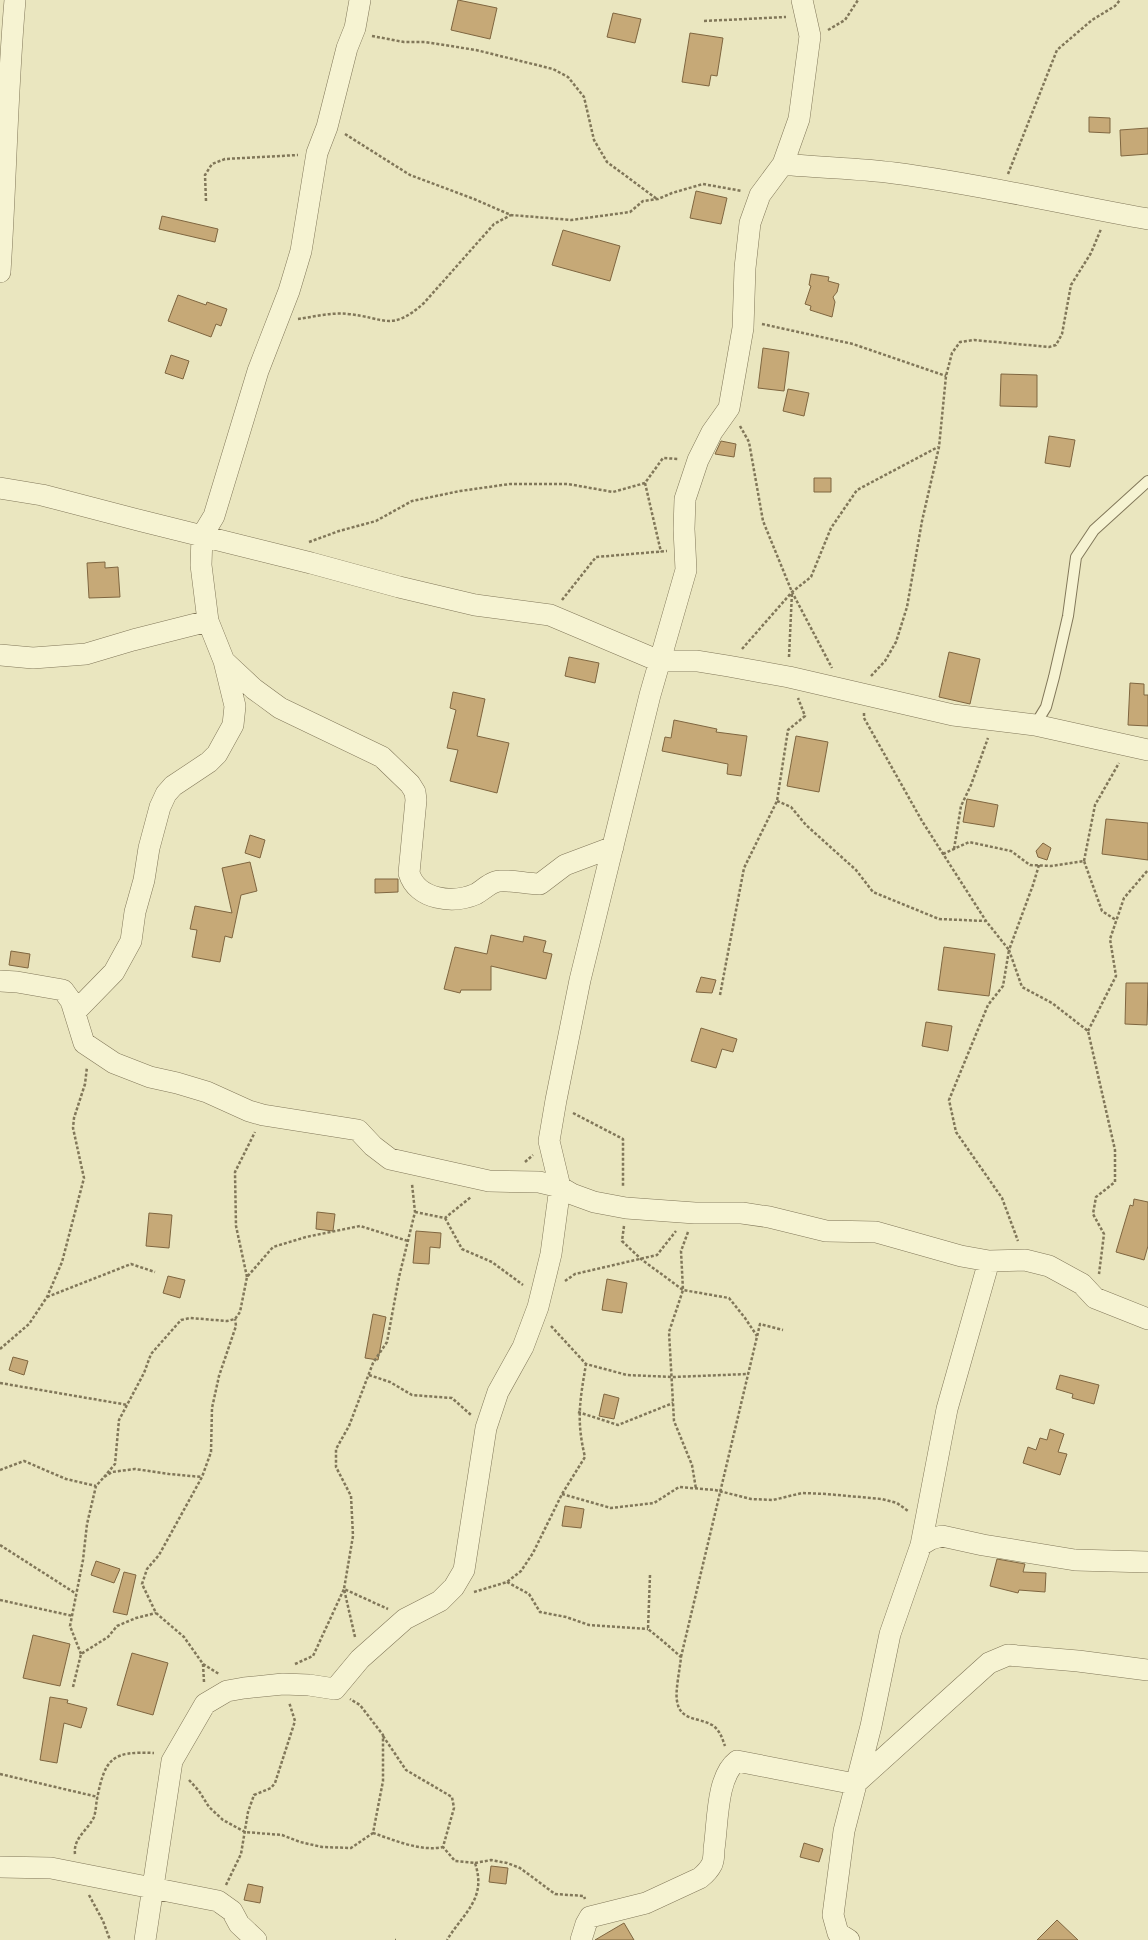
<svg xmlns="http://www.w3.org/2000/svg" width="1148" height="1940" font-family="'PT Serif',serif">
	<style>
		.building { fill: #c6a977; stroke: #7f6640 }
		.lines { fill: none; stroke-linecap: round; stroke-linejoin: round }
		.lane-casing { stroke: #817759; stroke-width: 12 }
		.street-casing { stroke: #817759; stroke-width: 22 }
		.path { stroke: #817759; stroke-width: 2.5; stroke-dasharray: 3 2; stroke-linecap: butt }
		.lane { stroke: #f6f3d2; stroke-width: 10 }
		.street { stroke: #f6f3d2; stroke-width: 21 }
	</style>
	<rect width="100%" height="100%" fill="#eae6bf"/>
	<path class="building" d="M458,0l39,8 -7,31 -39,-9z
		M613,13l28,6 -6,24 -28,-6z
		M690,33l33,5 -6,38 -6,-1 -2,11 -27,-4z
		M1089,117l21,1v15l-21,-1z
		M1148,128v26l-27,2 -1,-26z
		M696,191l31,7 -6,26 -31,-6z
		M162,216l56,13 -3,13 -56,-13z
		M563,230l57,16 -10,35 -58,-16z
		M811,274l18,3 -1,4 11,3 -2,8 -4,5 2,5 -3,15 -22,-7 1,-4 -6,-2 6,-18 -2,-1z
		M178,295l28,10 1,-3 20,7 -6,17 -5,-2 -5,13 -43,-16z
		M763,348l26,4 -5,39 -26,-3z
		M171,355l18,6 -6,18 -18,-6z
		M1001,374l36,1v32l-37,-1z
		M788,389l21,4 -5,23 -21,-5z
		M1049,436l26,4 -5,27 -25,-4z
		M721,441l15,3 -2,13 -19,-3z
		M814,478h17v14h-17z
		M105,562v6l13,-1 2,30 -31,1 -2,-35z
		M949,652l31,7 -10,45 -31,-7z
		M569,657l30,6 -4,20 -30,-7z
		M1130,683l14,1v11h4v31l-20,-1z
		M453,692l32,7 -8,37 32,7 -12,50 -47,-12 8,-31 -11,-2 9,-38 -6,-2z
		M674,720l43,9 -1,3 31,4 -6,40 -14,-2 1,-10 -66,-13 3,-14 6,1z
		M796,736l32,6 -9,50 -32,-6z
		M967,799l31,6 -4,22 -31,-5z
		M1106,819l42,4v37l-46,-6z
		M250,835l15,5 -5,18 -15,-5z
		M1043,843l8,5 -4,12 -9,-3 -2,-6z
		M250,862l7,29 -16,4 -9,43 -7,-2 -5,26 -28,-5 5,-27 -7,-1 5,-23 37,7 -10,-45z
		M375,879h23v13l-23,1z
		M491,935l32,7 1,-6 22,5 -3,11 9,2 -6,25 -55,-13v24h-30l-1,3 -16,-4 11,-42 32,7z
		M944,947l51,7 -6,42 -51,-6z
		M11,951l19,3 -2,14 -19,-3z
		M701,977l15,3 -4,13 -16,-1z
		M1126,983h22l-1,42 -22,-1z
		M926,1022l26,4 -4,25 -26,-5z
		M701,1028l36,11 -4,13 -11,-3 -6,19 -25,-7z
		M1134,1199l14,3v44l-4,14 -28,-8 14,-47 3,1z
		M317,1212l18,2 -2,17 -17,-2z
		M149,1213l23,2 -3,33 -23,-2z
		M416,1231l25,2 -1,15 -10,-1 -1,17 -16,-1z
		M168,1276l17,4 -5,18 -17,-5z
		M607,1279l20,4 -5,30 -20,-3z
		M373,1314l13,3 -8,43 -13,-2z
		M13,1357l15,4 -4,14 -15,-5z
		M1060,1375l39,10 -5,19 -22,-6 1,-4 -17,-5z
		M604,1394l15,4 -5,21 -15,-3z
		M1050,1429l14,5 -6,18 9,2 -7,21 -37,-12 5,-16 8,3 4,-12 7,2z
		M565,1506l19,3 -3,19 -19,-2z
		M997,1559l28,5 -2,8 23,1 -1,19 -26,-2 -1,3 -28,-7z
		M96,1561l24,8 -6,14 -23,-8z
		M124,1572l12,3 -9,40 -14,-3z
		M33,1635l37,9 -10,42 -37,-8z
		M132,1653l36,10 -15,52 -36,-10z
		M50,1697l18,3 -1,3 20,5 -6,20 -17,-5 -7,40 -17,-3z
		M804,1843l19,6 -4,13 -19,-5z
		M491,1866l17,2 -2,16 -17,-2z
		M248,1884l15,3 -3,16 -16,-3z
		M1057,1920l21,20h-41z
		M624,1923l10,17h-39z"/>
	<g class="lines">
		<g class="lane-casing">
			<path id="lane" d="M1035,725l11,-18 8,-30 14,-61 8,-59 18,-27 54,-49"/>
		</g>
		<g class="street-casing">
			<path id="street" d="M783,164c37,4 74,4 111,9 86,11 169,31 254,46
				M0,272c6,-91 7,-182 15,-272
				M0,488l42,7 100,26 169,42 88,24 76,18 75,10 109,46h38l31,5 61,11 164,38 82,10 113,25
				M208,621l16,40 30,28 26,19 102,49 28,27 5,8 1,8 -7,73c8,27 44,31 67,21 7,-4 16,-13 24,-13 13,-1 27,3 40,3l25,-19 48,-18
				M0,655l33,3 53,-4 47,-14 75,-19 -7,-56 1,-29 12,-20 44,-145 31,-80 12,-40 16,-98 10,-26 20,-79 8,-20 5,-28
				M0,981l17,1 46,8 8,11 13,42 30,20 36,14 27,6 30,9 42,19 14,4 95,15 15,16 17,13 99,22 50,1 21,5 12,7 22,8 32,6 69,5h47l27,4 57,14 50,1 85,24 28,5 36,-1 24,6 33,18 13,14 53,21
				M75,1012l39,-40 17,-31 4,-29 9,-32 5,-32 11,-41 6,-13 7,-8 36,-24 8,-8 16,-29 2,-19 -11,-45
				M921,1545l26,-136 42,-148
				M855,1784l134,-121 19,-8 70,6 70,9
				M0,1867l51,1 167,33 14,10 7,13 17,16
				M145,1940l27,-179 33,-57 22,-13 17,-3 39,-4 26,1 26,4 25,-30 45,-40 35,-18 14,-14 10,-17 22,-142 12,-36 25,-45 15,-40 13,-53 9,-67 -11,-46 7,-41 24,-120 70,-285 36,-125 -2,-41 1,-30 13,-39 14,-28 17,-24 14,-80 2,-60 5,-45 10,-28 23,-31 16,-45 11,-83 -8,-36
				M581,1940l5,-16 4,-7 56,-14 54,-25c5,-4 9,-8 12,-14 2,-5 2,-11 2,-15 4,-25 2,-72 23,-88l118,23
				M849,1940l-11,-7 -5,-18 11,-84 27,-105 19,-92 31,-89 10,-6 11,-3 41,9 92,15 73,2"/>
		</g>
		<path class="path" d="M704,21l82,-4
			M828,30l17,-10 13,-20
			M372,36l32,6h21l51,8 77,19 15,8 16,20 10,43 13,22 50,37
			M345,134l65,41 64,24 37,16 60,5 59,-8 13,-11 15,-2 14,-6 31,-9 39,7
			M1008,174l49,-124 35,-30 23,-14 5,-6
			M206,201l-1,-26 7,-11 13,-5 73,-4
			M298,319c15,-2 34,-7 49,-5 38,3 43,19 77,-11l70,-79 17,-9
			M762,324l91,20 93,32
			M740,426l9,16 14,79 29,71 40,76
			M645,483l16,69
			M309,542l30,-11 37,-10 36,-20 48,-10 50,-7h58l45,8 32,-9 18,-25 15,1
			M562,600l34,-43 71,-6
			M742,649l50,-57 19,-15 20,-49 26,-38 81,-43
			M789,657l3,-65
			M871,676l14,-15 11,-19 11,-35 15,-86 17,-74 7,-71 6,-23 8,-11 14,-2 75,7 7,-2 6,-11 9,-49 20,-32 10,-24
			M864,713v5l58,103 64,100 23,29 -6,36 -15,19 -39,95 7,32 46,66 16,43
			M777,801l14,6 15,18 50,45 17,22 66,27 46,2
			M954,849l7,-43 10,-21 17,-47
			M943,854l26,-12 42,9 19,14 21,1 33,-5 18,50 14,9
			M1084,861l11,-56 24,-42
			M1039,865l-6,20 -24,65 13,37 30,16 36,28 27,119v32l-19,15 -3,17 11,20 -5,40
			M720,995l24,-127 33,-67 11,-71 17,-14 -7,-18
			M1088,1031l28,-55 -6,-37 14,-41 24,-28
			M573,1113l50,26v48
			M525,1162l8,-7
			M415,1212l30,6 26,-21
			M445,1218l17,31 30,13 31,23
			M624,1226l-2,15 19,18 42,31 46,8 16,20 12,18
			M688,1232l-7,19 2,39 -14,42 5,89 18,44 4,24
			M247,1277l-11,-51 -1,-54 20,-40
			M565,1281l10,-7 82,-19 19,-24
			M47,1297l84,-33 24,8
			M551,1326l35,38 41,11 46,2 75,-3
			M0,1349l29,-25 18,-27 15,-35 22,-84 -11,-50 1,-10 11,-34 2,-17
			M369,1375l21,7 22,13 40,3 19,17
			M0,1383l128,22
			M578,1412l40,13 55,-22
			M0,1470l24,-9 42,18 30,7
			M104,1477l11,-13 4,-44 25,-47 7,-19 30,-34 9,-2 37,3 8,-2 5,-7 7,-35 26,-30 33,-10 54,-11 48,15
			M562,1494l49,14 43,-5 25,-16 36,3 36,9 22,1 29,-7 24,1 56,5 15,4 11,8
			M0,1545l75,48
			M650,1575l-2,54 16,13 17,15c-1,12 -6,34 -4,44 3,20 21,16 35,24 8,5 10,13 13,21
			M507,1582l22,12 11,18 26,5 23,8 59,4
			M474,1592l33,-10 14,-11 12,-18 29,-59 23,-37c-9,-37 -5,-57 1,-93
			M0,1600l73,16
			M355,1637l-11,-48 9,-53 -2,-40 -15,-29v-18l13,-23 24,-63 14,-21 12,-65 16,-65 -3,-28
			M81,1654l-11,-28 13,-66 4,-36 9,-38 8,-9 8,-5 23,-3 34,5 33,3
			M681,1657l79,-333 23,6
			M203,1664l16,10
			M295,1664l18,-8 31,-67 44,20
			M204,1682l-1,-18 -19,-27 -28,-24 -14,-29 5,-15 12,-14 43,-78 9,-25 1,-44 7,-32 17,-50 -1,-7
			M73,1687l8,-33 27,-17 9,-11 19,-8 20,-5
			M383,1736l23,34 46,27 2,11 -11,39 12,14 20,2c12,36 -11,49 -28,77
			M0,1774l98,23
			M189,1780l10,11 10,16 14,13 22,12 37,3 18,7 22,5 29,1 22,-15 10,-52v-46l-23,-30 -10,-6
			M373,1833c21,7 48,19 70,14
			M75,1854c-2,-16 13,-24 19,-37 2,-6 2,-13 3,-18 8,-41 15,-48 57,-46
			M475,1863l16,-3 16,3 13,5 35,26 29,2 1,3
			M226,1885l15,-31 7,-42 6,-17 17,-7 4,-5 20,-62 -6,-19
			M89,1895l14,26 7,19
			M395,1940h1"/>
		<use href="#lane" class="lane"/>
		<use href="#street" class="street"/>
	</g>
</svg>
